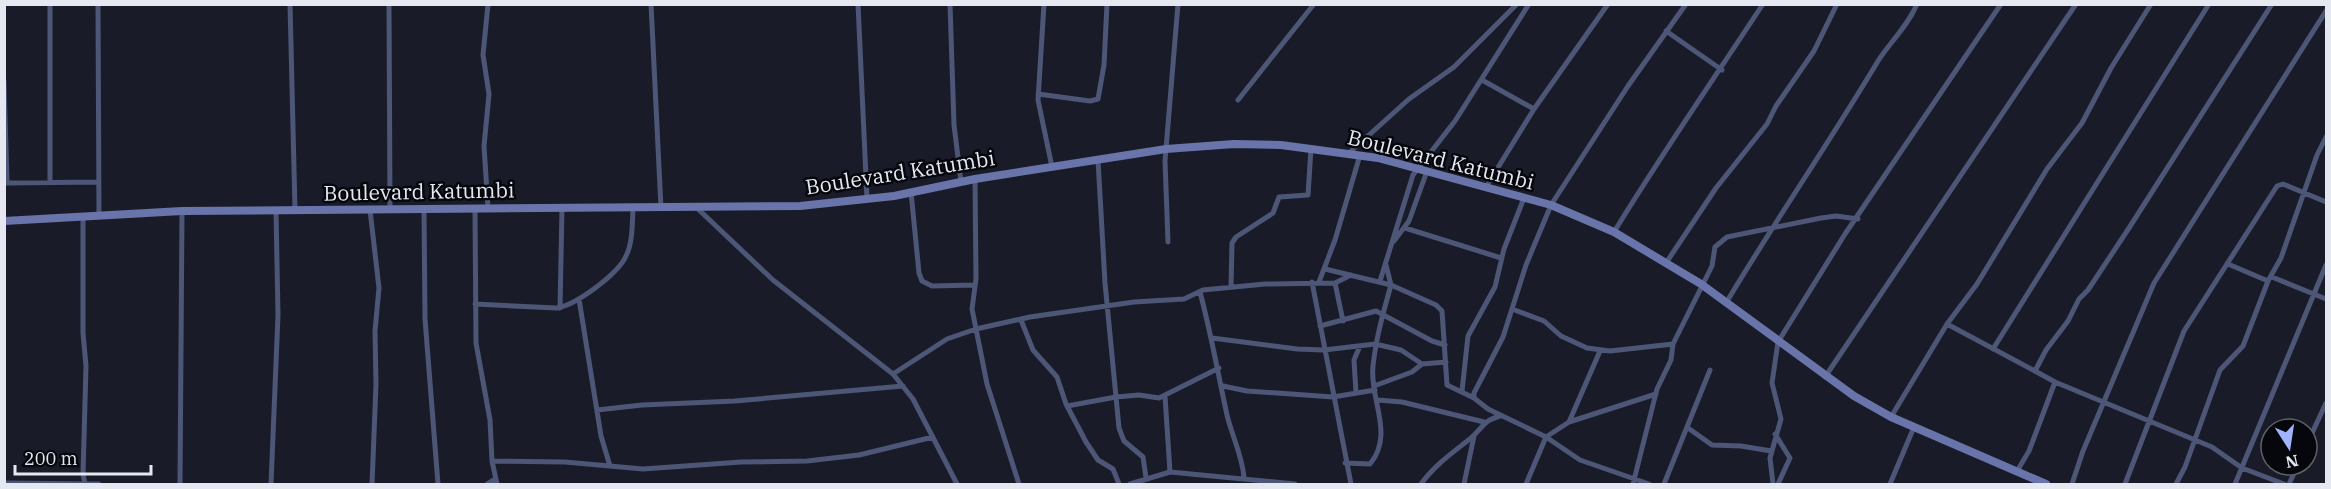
<svg xmlns="http://www.w3.org/2000/svg" width="2331" height="489" font-family="'IBM Plex Serif',serif">
	<style>
		.lines { fill: none; stroke-linecap: round; stroke-linejoin: round }
		.street { stroke: #4d5676; stroke-width: 5 }
		.secondary { stroke: #6975aa; stroke-width: 8 }
		.labels { text-anchor: middle; dominant-baseline: central; stroke-width: 5; stroke-linejoin: round; paint-order: stroke }
		.street-label { font-size: 21px; fill: #e5e8f0; stroke: #06070c }
	</style>
	<rect width="100%" height="100%" fill="#191c28"/>
	<g class="lines">
		<path class="street" d="M50,4v178
			M98,4l1,211
			M290,4l5,206
			M389,4l1,205
			M651,4l10,204
			M858,4l9,195
			M950,4l4,121 7,57
			M1044,4l-6,96 14,67
			M1666,31l56,39
			M1482,80l52,29
			M4,81l3,102
			M1038,94l52,7 8,-2 6,-34 3,-61
			M1238,100l76,-96
			M1349,153l60,-54 45,-32 63,-63
			M1098,160l7,123 14,145 5,13 19,16 3,21
			M975,179l1,100 -4,30 15,75 32,100
			M6,183l93,-1
			M1486,187l48,-78 74,-105
			M911,192l8,81 3,8 10,5 43,-1
			M488,208l-4,-62 5,-52 -6,-39 5,-51
			M697,208l76,72 120,94 20,25 44,85
			M370,210l9,78 -4,43 1,53 -4,100
			M424,210l1,109 13,165
			M475,210l1,133 14,77 2,41 5,23
			M83,216v117l3,33 -3,108 2,10
			M1405,228l96,30
			M1614,232c47,-77 99,-152 149,-228
			M1394,241l15,-20 18,-50
			M1168,242l-3,-81 13,-157
			M1666,263l50,-75 51,-64 9,-18 38,-55 23,-47
			M2228,264l40,17
			M1386,265l5,20 45,20 6,6 5,74 27,13 14,11 58,28 34,23 69,24
			M1325,269l66,16c-8,28 -15,53 -18,81 -4,33 22,68 -3,98l-25,-1
			M2272,277l54,22
			M1380,281l33,-106 42,-54 74,-117
			M1312,282l39,202
			M1319,282l16,-42 25,-85
			M1335,283l8,38
			M1231,287l1,-44 4,-6 37,-24 6,-16 29,-2 3,-47
			M1200,292c11,41 18,82 27,123 5,21 15,40 17,62
			M579,299l22,137 9,30
			M1726,303c49,-82 103,-160 152,-242 12,-19 30,-35 39,-57
			M475,304l81,4c19,-2 62,-34 70,-52 7,-14 6,-32 7,-47
			M560,308l2,-100
			M1512,309l32,12 17,15 26,12 23,3 63,-7
			M1021,320l12,30 24,27 9,27 20,38 12,18 15,9 6,15
			M1947,324l88,47
			M1320,326l56,-15 56,30 13,4
			M1212,338l85,11 27,1 51,-6 26,6 21,14
			M1993,349l216,-345
			M893,374l54,-35 29,-10 54,-12 104,-15 50,-3 19,-9 62,-6 70,-1 16,-8
			M1825,377l251,-373
			M2055,382l157,65 30,21 42,16
			M1223,386l24,5 86,6 42,-7
			M1374,386l38,-14 10,-8 24,-2
			M1462,391l6,-55 27,-49 9,-38 20,-51
			M1356,393l-2,-33 6,-14
			M1165,396l5,76
			M1474,398v-5l29,-56 23,-72 25,-60 77,-119 58,-82
			M1378,400l24,2 82,20
			M1067,406l49,-9 23,-2 20,3 60,-30
			M597,410l45,-5 93,-4 168,-15
			M1891,417l56,-93 30,-40 70,-115 35,-46 29,-55 40,-64
			M1569,422l31,-71
			M1688,428l24,17 29,1 30,5
			M1775,434l15,24 -12,26
			M2307,444l19,-41
			M492,461l73,1 78,7 98,-7 66,-1 52,-6 74,-18
			M2017,471l12,-20 26,-69 -20,-11 11,-21 22,-29 11,-22 9,-9 41,-62 143,-224
			M4,483l95,1
			M180,484l2,-273
			M271,484l7,-169 -2,-104
			M487,484l8,-5
			M1130,484l40,-12 125,12
			M1421,484c14,-19 31,-31 50,-46 12,-10 11,-17 29,-22
			M1464,484l10,-48
			M1526,484l20,-47 23,-15 87,-28
			M1633,484l24,-95 14,-29 2,-16 39,-78 3,-19 12,-10 94,-19 15,-2 22,3
			M1664,484l46,-114
			M1773,484l-3,-26 11,-39 -9,-36 6,-41 67,-108 156,-230
			M1890,484l24,-57
			M2072,484l11,-33 71,-168 172,-272
			M2125,484l59,-153 93,-145 6,-2 43,18
			M2176,484l9,-17 35,-97 23,-24 25,-65 13,-23 36,-103 9,-18
			M2235,484l91,-219
			M2289,484l9,-19"/>
		<path class="secondary" d="M4,221l178,-10 618,-5 94,-10 81,-17 191,-30 68,-5 47,1 97,13 173,47 63,27 87,52 153,112 37,21 155,67"/>
	</g>
	<g class="labels">
		<g class="street-label">
			<text transform="translate(1441 159) rotate(14)">Boulevard Katumbi</text>
			<text transform="translate(900 172) rotate(-9)">Boulevard Katumbi</text>
			<text transform="translate(419 191) rotate(-1)">Boulevard Katumbi</text>
		</g>
	</g>
	<rect width="2331" height="489" fill="none" stroke="#e5e8f0" stroke-width="12"/>
	<g transform="translate(2289 447) rotate(168)"><circle r="28" fill="#06070c" stroke="#5f6167" stroke-width="1.5"/>
	<path d="M0-4.5L10 22L0 15L-10 22Z" fill="#a1b3fd"/>
	<text y="-9" font-size="16" font-weight="bold" text-anchor="middle" fill="#e5e8f0">N</text>
	</g>
	<path d="M15 465v9h136v-9" fill="none" stroke="#e5e8f0" stroke-width="3"/>
	<text x="24" y="465" font-size="18" fill="#e5e8f0" stroke="#06070c" stroke-width="4.5" paint-order="stroke">200 m</text>
</svg>
